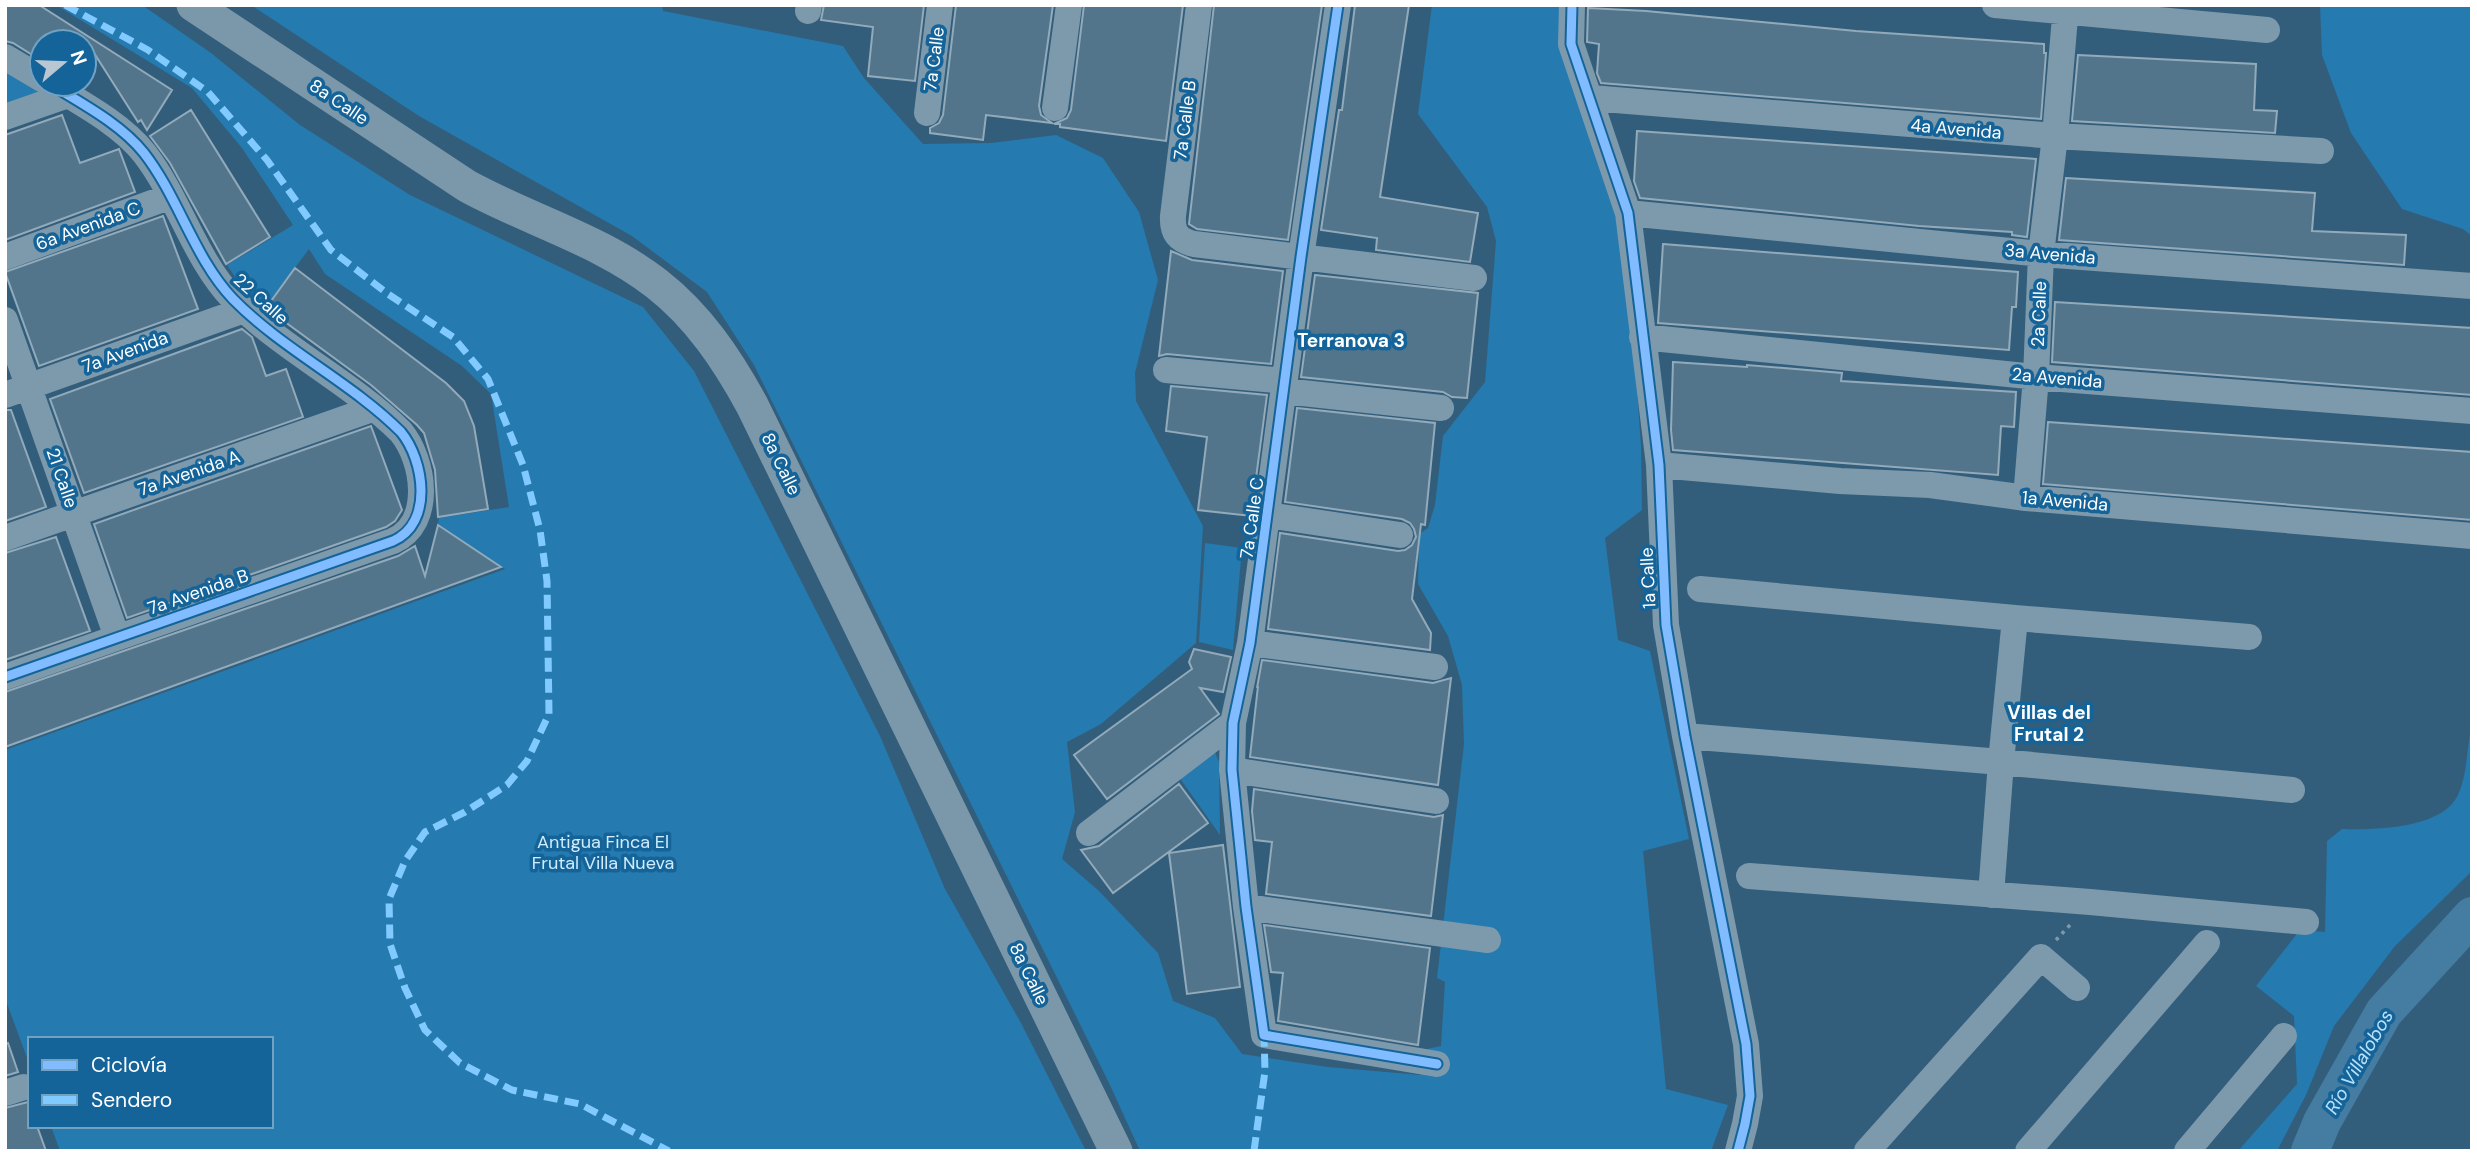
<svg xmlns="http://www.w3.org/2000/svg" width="2477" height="1156" font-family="'DM Sans',sans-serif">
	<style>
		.green { fill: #257aaf }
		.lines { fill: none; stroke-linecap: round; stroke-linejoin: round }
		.river { stroke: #457ca2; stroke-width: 38 }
		.building { fill: #52758c; stroke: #92aaba; stroke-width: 2 }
		.path { stroke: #7d9aad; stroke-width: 3.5; stroke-dasharray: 3.5 5; stroke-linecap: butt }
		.minor { stroke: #7d9aad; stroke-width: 26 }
		.major { stroke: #7b98ab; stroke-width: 33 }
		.quiet { stroke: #80caff; stroke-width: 7; stroke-dasharray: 14 7; stroke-linecap: butt }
		.cycleway-casing { stroke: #14649a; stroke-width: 13 }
		.cycleway { stroke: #80bcff; stroke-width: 9 }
		.labels { text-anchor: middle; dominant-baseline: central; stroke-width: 7; stroke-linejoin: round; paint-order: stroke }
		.street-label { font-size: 18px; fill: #fff; stroke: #14649a }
		.park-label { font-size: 18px; fill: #d0ecfd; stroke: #14649a }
		.neighbourhood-label { font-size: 19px; font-weight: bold; fill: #fff; stroke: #14649a }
		.water-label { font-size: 19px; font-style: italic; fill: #b8e1fa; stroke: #14649a }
	</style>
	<rect width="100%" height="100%" fill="#335e7b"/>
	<path class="green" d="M56,5h86l69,48 89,72 110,70 233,112 51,64 186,365 65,153 76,134 65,128h-1026l-9,-25h220v-87h-241v27l-25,-68v-248l500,-181 -67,-45 1,-6 70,-11 -18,-113 -29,-28 -137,-92 -16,-25 -45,60 -21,-20 -16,-24 66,-40 -51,-77 -50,-60z
		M251,5h411l1,6 180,35 21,32 59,66 68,-1 65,-8 47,23 36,54 19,68 -23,93 1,28 67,125 -7,117 -95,81 -34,18 8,70 -13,47 37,32 59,62 15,48 42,17 27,36 86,13 93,8 6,-26 14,-3 4,-64 -8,-4 27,-234 -2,-59 -14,-49 -30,-52 1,-50 9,-6 7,-23 8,-69 42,-54 11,-141 -9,-34 -69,-93 14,-109h131l57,194 9,77 12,170 1,64 -37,28 13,102 32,11 39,188 -46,12 23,238 62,16 -17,46h-571l-30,-66 -356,-720 -47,-73 -75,-56 -213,-120z
		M2320,5h152v231l-9,-7 -61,-20 -51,-76 -29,-78z
		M5,57l45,27 -45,33z
		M1205,543l37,5 -9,102 -34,-8z
		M2472,725v146l-77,75 -61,80 -28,69 -29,56h-39l59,-67 -3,-68 -38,-30 44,-56 25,2 2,-91 15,-12c32,1 100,0 116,-34 10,-22 8,-46 14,-70z
		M1215,752l4,10 1,73 -41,-58z"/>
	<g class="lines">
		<path class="river" d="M2310,1151l12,-29 62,-110 88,-96"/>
	</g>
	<path class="building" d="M5,5h34l133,85 -25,40 -6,-10 -3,2 -51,-80h-45v19l-29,-18 -8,-2z
		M824,5h100l-9,76 -47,-5 5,-49 -52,-7z
		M956,5h97l-14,101 2,9 11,8 -66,-8 -3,25 -53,-7v-5l9,-5 4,-8z
		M1084,5h99l-17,136 -106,-14v-3h-6l13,-6 4,-8z
		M1214,5h108l-34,235 -91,-11 -8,-5z
		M1355,5h54l-29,192 98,16 -8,49 -94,-12 1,-12 -56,-8 18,-120h3z
		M1588,8l58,3 210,20 188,13v9h2l-5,66 -440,-36 -4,-10 2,-29 -12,-2z
		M2078,55l178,9 -2,46 23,1 -2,22 -203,-12z
		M191,110l79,127 -44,27 -56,-101 -20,-27z
		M62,115l18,48 39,-14 16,43 -130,48v-105z
		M1637,131l399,28 -9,78 -15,-2v-3l-93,-6 -279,-28 -6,-17z
		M2066,178l249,15 -3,38 94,4 -2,30 -345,-25z
		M163,216l35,93 -159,57 -34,-94z
		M1663,244l355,28 -2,35h-4l-3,43 -351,-27z
		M1171,251l21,9 91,11 -12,93 -104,-10 -8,2z
		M295,268l151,115 18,18 10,25 14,83 -50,8 -3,-47 -11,-37 -7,-8 -46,-40 -105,-77z
		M1315,275l163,18 -11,105 -15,-1 -9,-5 -142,-15z
		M2055,302l417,26v67l-420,-33z
		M242,329l10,8 14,39 20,-7 17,48 -219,76 -34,-94z
		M1673,362l74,5v-2l95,8 -1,8 175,11 -2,35 -13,-1 -3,49 -325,-25 -2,-20z
		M1171,386l96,9 -16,121 -53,-6 9,-73 -41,-6z
		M1297,408l138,15 -10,102 -4,-1 -9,75 19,34 -1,17 -162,-21 12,-96 118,18 7,-1 7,-5 4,-8 -2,-8 -4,-6 -8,-4 -117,-17z
		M5,410h6l35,97 -41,14z
		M2048,422l424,30v68l-429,-36z
		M371,426l31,84 -7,11 -9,6 -259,91 -33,-94z
		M438,525l63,42 -496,180v-55l393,-136 17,-10 10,30z
		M56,537l34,94 -85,29v-107z
		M1194,649l37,8 -8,35 -23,-4 19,26 -112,85 -33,-44 118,-86 -3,-7z
		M1262,660l171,23 18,-5 -13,107 -188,-28 8,-71 -1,2z
		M1179,784l29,39 -95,70 -32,-43 18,-4z
		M1254,789l180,28 9,-2 -12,101 -165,-22 6,-52 -17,-2 -3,-29z
		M1223,845l17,142 -53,7 -18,-141z
		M1264,925l166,23 -12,97 -140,-24 5,-48 -12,-1z
		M8,1043l10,29 -13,4v-32z
		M28,1102l2,24h7l9,25h-41v-43z"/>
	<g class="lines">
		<path class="path" d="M2056,940l14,-15"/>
		<path class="minor" d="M1199,5l-26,211c-1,17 5,24 21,28l280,34
			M1338,5l-37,252 -51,386 -17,80 -1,47 14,137 18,128 173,29
			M1572,5l-1,39 57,169 31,252 7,160 19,111 61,308 4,52 -5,28 -7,27
			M1995,5l272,25
			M808,11l1,-6
			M5,57l37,22
			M1591,98l464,38 266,15
			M1055,108l14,-103
			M927,113l13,-108
			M5,117l63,-22
			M1628,213l413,41 431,32
			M5,257l166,-61
			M5,320l112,317
			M1642,337l394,40 436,34
			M1166,370l119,11
			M1284,391l157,17
			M5,395l239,-85
			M1659,465l181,16 90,4 96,13 446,38
			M2026,498l10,-121 5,-123 14,-118 11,-131
			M1268,515l132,20
			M5,538l367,-129
			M1700,589l315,29 234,19
			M1250,643l185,24
			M5,677l388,-136c41,-18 31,-81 8,-109 -50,-50 -118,-82 -168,-133 -39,-41 -54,-101 -89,-146 -23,-29 -63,-50 -94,-69
			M1685,736l316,26 291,28
			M1232,770l204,31
			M1089,833l144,-110
			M1749,876l341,26 216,20
			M1991,895l10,-133 14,-144
			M1246,907l242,33
			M5,1093l19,-6
			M1867,1151l174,-194 36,31
			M2028,1151l179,-208
			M2187,1151l97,-115"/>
		<path class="major" d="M193,5l274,181c62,34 134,54 190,98 41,32 70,75 95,121l364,746"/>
		<path class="quiet" d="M65,5l83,45 60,42 59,68 64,90 57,44 65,43 35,42 35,86 17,65 7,51 2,133 -22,47 -20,24 -42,27 -40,20 -20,29 -16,38 1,45 15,44 20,42 35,33 52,27 68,14 89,47
			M1254,1151l11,-80 -1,-36"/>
		<g class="cycleway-casing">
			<path id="cycleway" d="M1338,5l-37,252 -51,386 -17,80 -1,47 14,137 18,128 173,29
				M1572,5l-1,39 57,169 31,252 7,160 19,111 61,308 4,52 -5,28 -7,27
				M5,677l388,-136c41,-18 31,-81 8,-109 -50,-50 -118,-82 -168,-133 -39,-41 -54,-101 -89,-146 -23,-29 -63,-50 -94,-69"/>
		</g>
		<use href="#cycleway" class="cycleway"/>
	</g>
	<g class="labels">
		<g class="street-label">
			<text transform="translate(934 59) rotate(-83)">7a Calle</text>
			<text transform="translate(339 102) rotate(34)">8a Calle</text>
			<text transform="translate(1185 120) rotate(-83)">7a Calle B</text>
			<text transform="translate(1956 129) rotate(5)">4a Avenida</text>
			<text transform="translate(88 226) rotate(-20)">6a Avenida C</text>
			<text transform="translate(2050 254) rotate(5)">3a Avenida</text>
			<text transform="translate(261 299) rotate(42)">22 Calle</text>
			<text transform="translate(2039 314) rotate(-88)">2a Calle</text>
			<text transform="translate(125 352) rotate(-20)">7a Avenida</text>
			<text transform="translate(2057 378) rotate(5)">2a Avenida</text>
			<text transform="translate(781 464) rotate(64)">8a Calle</text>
			<text transform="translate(189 473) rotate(-19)">7a Avenida A</text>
			<text transform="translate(62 478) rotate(71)">21 Calle</text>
			<text transform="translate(2065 501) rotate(5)">1a Avenida</text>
			<text transform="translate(1252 518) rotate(-82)">7a Calle C</text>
			<text transform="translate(1648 578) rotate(-93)">1a Calle</text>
			<text transform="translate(198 592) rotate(-19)">7a Avenida B</text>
			<text transform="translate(1029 974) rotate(64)">8a Calle</text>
		</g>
		<g class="park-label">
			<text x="603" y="842">Antigua Finca El<tspan x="603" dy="21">Frutal Villa Nueva</tspan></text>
		</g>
		<g class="neighbourhood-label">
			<text x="1351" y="340">Terranova 3</text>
			<text x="2049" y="712">Villas del<tspan x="2049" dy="22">Frutal 2</tspan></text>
		</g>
		<g class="water-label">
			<text transform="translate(2359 1062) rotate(-60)">Río Villalobos</text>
		</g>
	</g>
	<rect width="2477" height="1156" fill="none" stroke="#ffffff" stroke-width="14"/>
	<rect x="28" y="1037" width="245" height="91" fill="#14649a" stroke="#72a2c2" stroke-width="2"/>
	<rect x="42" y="1060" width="35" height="10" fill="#80bcff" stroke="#72a2c2" stroke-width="2"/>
	<text x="91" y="1072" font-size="21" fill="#ffffff">Ciclovía</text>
	<rect x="42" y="1095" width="35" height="10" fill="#80caff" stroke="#72a2c2" stroke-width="2"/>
	<text x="91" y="1107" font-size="21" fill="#ffffff">Sendero</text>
	<g transform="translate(63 63) rotate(71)"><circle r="33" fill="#14649a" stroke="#72a2c2" stroke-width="2"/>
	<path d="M0-5L12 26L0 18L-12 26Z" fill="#b8c7d1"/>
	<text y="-10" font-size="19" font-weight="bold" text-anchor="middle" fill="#ffffff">N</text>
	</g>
</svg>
